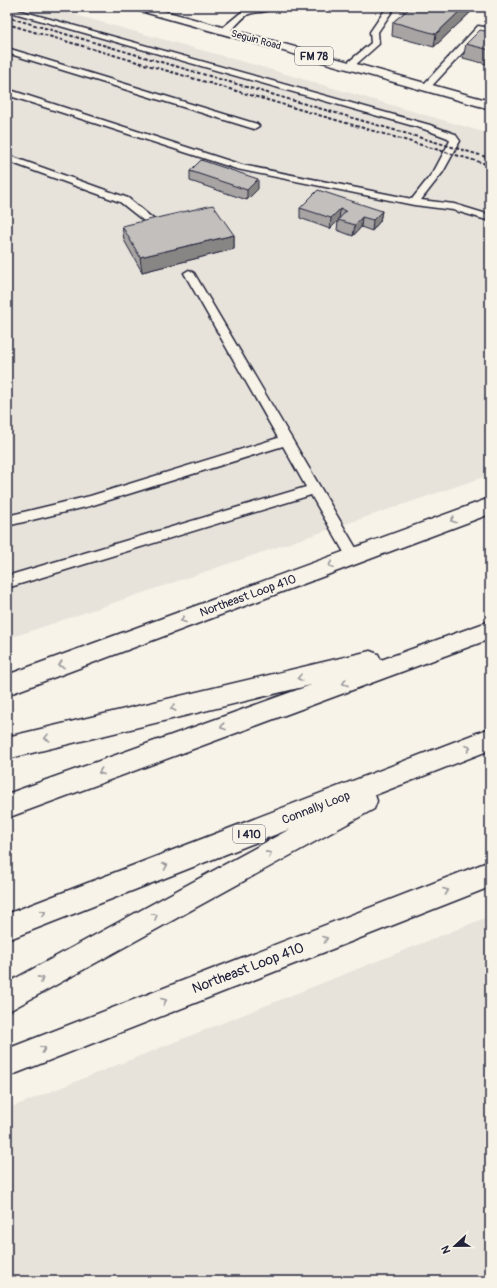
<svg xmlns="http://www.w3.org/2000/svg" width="497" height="1288" font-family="Pangolin,sans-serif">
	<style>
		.built { fill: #e7e3db }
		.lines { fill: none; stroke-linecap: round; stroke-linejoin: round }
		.lane-casing { stroke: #22223b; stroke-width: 3 }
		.secondary-casing { stroke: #22223b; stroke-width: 3 }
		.primary-casing { stroke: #22223b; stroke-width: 3 }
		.highway-casing { stroke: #22223b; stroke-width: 3 }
		.lane { fill: #f7f3e8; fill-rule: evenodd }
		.secondary { fill: #f7f3e8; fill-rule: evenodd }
		.primary { fill: #f7f3e8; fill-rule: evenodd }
		.highway { fill: #f7f3e8; fill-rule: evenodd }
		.rail { stroke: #22223b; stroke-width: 2; stroke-dasharray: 3.5 2; stroke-linecap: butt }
		.wall { fill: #a7a4a3; stroke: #22223b }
		.shaded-wall { fill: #888684; stroke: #22223b }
		.building { fill: #c2bfbd; stroke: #22223b }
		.oneway { stroke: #97959a }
		.labels { text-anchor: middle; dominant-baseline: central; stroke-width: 4; stroke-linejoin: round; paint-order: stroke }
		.far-street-label { font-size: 10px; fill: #22223b; stroke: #f7f3e8 }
		.shield { fill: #f7f3e8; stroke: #62616f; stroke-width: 1 }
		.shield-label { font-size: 11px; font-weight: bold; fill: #22223b }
		.street-label { font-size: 12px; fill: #22223b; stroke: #f7f3e8 }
		.near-street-label { font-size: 14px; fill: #22223b; stroke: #f7f3e8 }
	</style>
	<rect width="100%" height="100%" fill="#f7f3e8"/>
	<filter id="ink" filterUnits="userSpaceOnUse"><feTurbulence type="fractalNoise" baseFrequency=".025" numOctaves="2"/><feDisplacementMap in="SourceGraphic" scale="8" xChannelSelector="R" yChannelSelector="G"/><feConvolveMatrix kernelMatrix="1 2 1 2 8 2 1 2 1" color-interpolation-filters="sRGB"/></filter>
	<g filter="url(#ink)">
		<path class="built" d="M7,7h40l208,58 235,69v341l-483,164z
			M490,916v365h-483v-172z"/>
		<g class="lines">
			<g class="lane-casing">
				<path id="lane" d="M7,7l423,118 25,9 5,7 -17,31 -22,28 33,4 36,11v6l-37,-11 -39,-5 -177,-36 -230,-74v-6l235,76 170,34 22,-28 16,-30 -2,-3 -24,-9 -417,-118z
					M242,7h8l1,2 22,-2c-8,7 -17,4 -24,7 -9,4 -17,21 -28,19v-4l23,-19z
					M385,7h8v3l-15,22 1,12 -27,24h-6l-1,-2 1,-2 25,-21 -1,-11 15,-22z
					M478,26l12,2v5l-7,-2 -54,58h-6l-1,-2 1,-2z
					M7,48l250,76 2,2 -5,3 -3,-1 -244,-75z
					M7,155l121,43 30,25 -1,2h-8l-29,-23 -113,-41z
					M189,270l5,3 165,280 2,4 -2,4 -5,2 -5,-2 -38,-66 -304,93v-12l299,-89 -23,-41 -193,60 -83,20v-10l83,-20 188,-58 -94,-165z"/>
			</g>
			<g class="secondary-casing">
				<path id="secondary" d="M490,498v16l-483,181v-20z
					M490,861v26l-483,190v-28z"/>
			</g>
			<g class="primary-casing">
				<path id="primary" d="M131,7h19l340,94v8l-357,-100z"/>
			</g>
			<g class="highway-casing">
				<path id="highway" d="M490,621v18l-483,179v-24l304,-109 -304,74v-22l363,-86 8,3 3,6z
					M490,728v22l-115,45 2,6 -3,8 -367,203v-29l283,-154 -283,111v-26z"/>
			</g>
			<use href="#lane" class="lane"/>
			<use href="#secondary" class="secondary"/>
			<use href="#primary" class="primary"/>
			<use href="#highway" class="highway"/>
			<path class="rail" d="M7,17l483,141
				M7,24l483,141"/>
		</g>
		<path class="wall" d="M400,7h76l-42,40 -42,-11 1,-14 12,-10 -6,-2z
			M490,32v33l-27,-7 3,-14z
			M190,171l68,18 -11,11 -57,-19z
			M300,208l82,3 -2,10 -8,10 -11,-4 -8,9 -16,-6 1,-9 -8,8 -30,-11z
			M122,226l112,9v14l-92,23 -18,-32z"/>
		<path class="shaded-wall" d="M464,7h12l-42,40 2,-13z
			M258,179v10l-11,11v-10z
			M340,209l-1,11 -9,9 1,-11z
			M382,211l-2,10 -8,10 1,-11z
			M362,217l-1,10 -8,9 2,-11z
			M234,235v14l-92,23 -2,-15z"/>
		<path class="building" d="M411,7h53l-28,27 -43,-12z
			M480,30l10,2v18l-24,-6z
			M201,160l57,19 -11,11 -57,-19z
			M318,190l64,21 -9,9 -11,-3 -7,8 -17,-5 8,-9 -6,-2 -9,9 -31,-10z
			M213,205l21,30 -94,22 -18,-31z"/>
		<defs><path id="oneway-chevron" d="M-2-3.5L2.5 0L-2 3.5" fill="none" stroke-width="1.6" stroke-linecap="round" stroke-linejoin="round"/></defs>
		<g class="oneway">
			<use href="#oneway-chevron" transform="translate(453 520) rotate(160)"/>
			<use href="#oneway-chevron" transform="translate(331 565) rotate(160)"/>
			<use href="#oneway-chevron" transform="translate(183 620) rotate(160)"/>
			<use href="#oneway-chevron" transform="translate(61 665) rotate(160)"/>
			<use href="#oneway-chevron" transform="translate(300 678) rotate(166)"/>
			<use href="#oneway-chevron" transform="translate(345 683) rotate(160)"/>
			<use href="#oneway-chevron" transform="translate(173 708) rotate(166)"/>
			<use href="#oneway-chevron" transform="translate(223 727) rotate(160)"/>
			<use href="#oneway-chevron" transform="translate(47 738) rotate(166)"/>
			<use href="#oneway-chevron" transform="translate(468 748) rotate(-22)"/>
			<use href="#oneway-chevron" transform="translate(101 772) rotate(160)"/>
			<use href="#oneway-chevron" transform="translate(269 854) rotate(-29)"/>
			<use href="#oneway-chevron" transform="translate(165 866) rotate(-21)"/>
			<use href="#oneway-chevron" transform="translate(446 891) rotate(-21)"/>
			<use href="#oneway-chevron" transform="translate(43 913) rotate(-21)"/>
			<use href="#oneway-chevron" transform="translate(155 916) rotate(-29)"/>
			<use href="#oneway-chevron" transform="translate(325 939) rotate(-21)"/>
			<use href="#oneway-chevron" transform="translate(41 979) rotate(-29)"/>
			<use href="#oneway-chevron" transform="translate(164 1001) rotate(-21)"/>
			<use href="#oneway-chevron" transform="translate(43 1049) rotate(-21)"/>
		</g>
	</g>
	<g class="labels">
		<g class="far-street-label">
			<text transform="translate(256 40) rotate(15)">Seguin Road</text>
		</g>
		<g class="shield">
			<rect x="295" y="47" width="38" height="18" rx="3"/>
			<rect x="233" y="825" width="32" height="18" rx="3"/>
		</g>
		<g class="shield-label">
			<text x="314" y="56">FM 78</text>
			<text x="249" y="834">I 410</text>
		</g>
		<g class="street-label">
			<text transform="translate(248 596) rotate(-20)">Northeast Loop 410</text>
			<text transform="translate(316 808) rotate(-21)">Connally Loop</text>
		</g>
		<g class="near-street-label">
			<text transform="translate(248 968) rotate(-21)">Northeast Loop 410</text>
		</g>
	</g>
	<rect width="497" height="1288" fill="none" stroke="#f7f3e8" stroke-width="24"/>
	<rect x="12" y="12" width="473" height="1264" fill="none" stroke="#22223b" stroke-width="1.5" filter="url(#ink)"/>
	<g transform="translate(455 1246) rotate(248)" stroke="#f7f3e8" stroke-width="3" paint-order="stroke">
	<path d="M0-3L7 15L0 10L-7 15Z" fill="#22223b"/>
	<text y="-6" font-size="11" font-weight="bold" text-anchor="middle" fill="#22223b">N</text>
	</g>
</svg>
